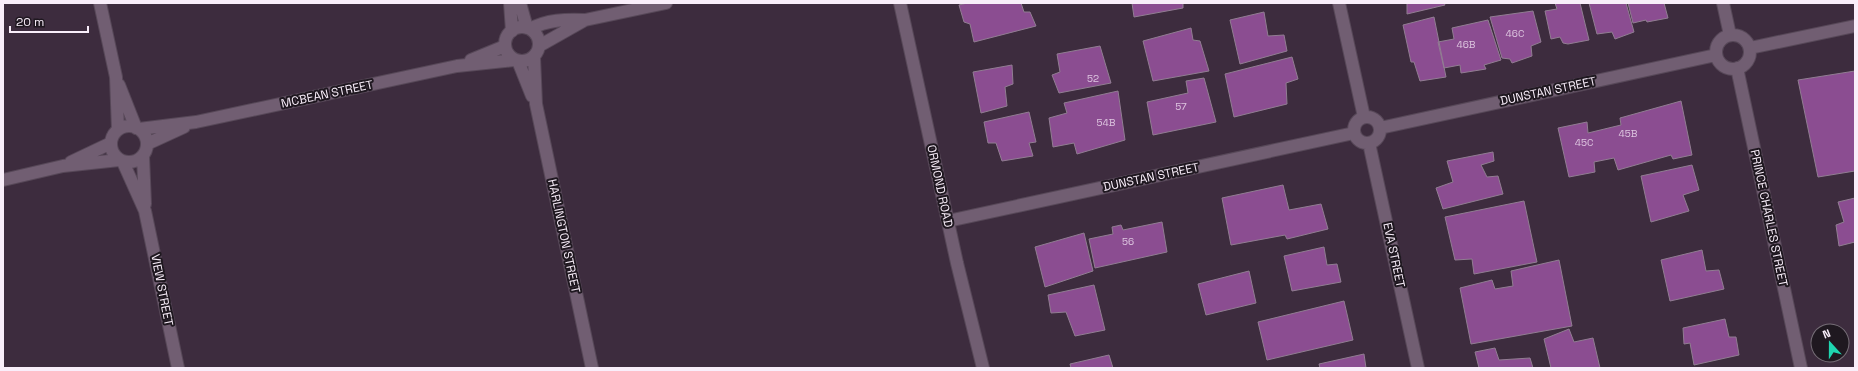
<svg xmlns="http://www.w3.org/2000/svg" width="1858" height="371" font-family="'Space Grotesk',sans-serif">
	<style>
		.building { fill: #8b4d91; stroke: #917d92 }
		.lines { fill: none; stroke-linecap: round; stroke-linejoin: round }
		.minor-casing { stroke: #574858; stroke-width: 14 }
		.minor { stroke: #715e72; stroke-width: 12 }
		.labels { text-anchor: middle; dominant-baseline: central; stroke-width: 4; stroke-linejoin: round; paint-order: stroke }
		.number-label { font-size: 10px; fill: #dec6e0 }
		.street-label { font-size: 12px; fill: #f9eefa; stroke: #1f1820 }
	</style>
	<rect width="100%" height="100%" fill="#3d2c3e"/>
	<path class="building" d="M967,3h54l3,9h6l6,14 -62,16 -4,-18 -6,-2 -5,-17z
		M1132,3h51v5l-49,9z
		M1407,3h37l1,2 -38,9z
		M1555,3h25l9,37 -21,4 -5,-1 -3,-6 -9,2 -6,-28 12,-2z
		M1589,3h37l8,29 -19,7 -3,-7 -15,2z
		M1628,3h36l4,15 -21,4 -1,-2 -13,3z
		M1533,11l8,31 -10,4 1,10 -20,7 -2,-4 -8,-1 -12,-41z
		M1264,12l4,24 16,-1 3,16 -47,13 -10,-44z
		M1434,17l12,60 -26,4 -6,-19h-3l-8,-37z
		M1488,20l13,40 -17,5 2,4 -25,4 -1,-8 -16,3 -6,-26 16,-3 -2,-11z
		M1191,28l2,12 7,1 9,30 -56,10 -10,-40z
		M1100,46l11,37 -52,10 -7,-18 8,-3 -3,-18z
		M1292,57l6,22 -12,4 1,21 -53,13 -9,-43z
		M1012,65l1,19 -8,3 2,19 -26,7 -8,-41z
		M1855,71v100l-37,6 -20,-97z
		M1204,78l12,44 -63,13 -6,-33 41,-9 -2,-12z
		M1118,91l7,49 -48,14 -3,-11 -21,4 -4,-29 18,-5 -3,-10z
		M1681,101l11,54 -19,4 -2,-4 -53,15 -4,-12 -20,4 1,10 -26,5 -11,-49 29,-6 1,11 33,-8 -1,-7z
		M1029,112l7,30 -7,1 4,13 -31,5 -6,-18h-8l-4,-21z
		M1493,152l1,9 -13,4 6,12 11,-1 5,18 -60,15 -7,-21 17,-6 -6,-21z
		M1692,165l7,25 -16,5 6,16 -38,11 -10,-46z
		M1283,185l6,25 32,-6 7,25 -41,10 -2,-4 -54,10 -9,-47z
		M1855,198v44l-16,4 -3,-21 8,-3 -6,-20z
		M1524,201l13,61 -63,12 -2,-15 -17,1 -10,-43z
		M1162,222l5,30 -72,16 -6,-29 24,-5 -1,-7 9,-2 2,5z
		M1084,233l9,38 -48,16 -10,-40z
		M1324,247l3,18 10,-1 4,18 -49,9 -8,-35z
		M1702,250l4,21 13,-1 5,19 -54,12 -9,-41z
		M1559,260l13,66 -101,18 -11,-56 32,-8 3,9 18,-3 -2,-15z
		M1249,271l7,32 -50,12 -8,-31z
		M1094,285l11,45 -30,6 -9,-24 -15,1 -3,-18z
		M1344,301l9,39 -86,20 -9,-38z
		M1725,319l4,18h7l3,18 -45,10 -4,-22 -6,1 -1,-16z
		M1569,329l5,13 19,-4 7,30h-49l-7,-29z
		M1495,348l4,12 31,-2 3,10h-54l-4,-16z
		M1364,354l2,14h-46l-1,-4z
		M1109,355l4,13h-42l-1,-4z"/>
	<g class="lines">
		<g class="minor-casing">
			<path id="minor" d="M100,3l16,74 2,53
				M510,3l2,28
				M520,3l7,25
				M900,3l57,260 26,105
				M1339,3l25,114
				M1723,3l7,32
				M505 44a17 17 0 1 1 34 0a17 17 0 1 1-34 0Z
				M530,29c17,-9 35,-10 55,-9
				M1716 52a17 17 0 1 1 34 0a17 17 0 1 1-34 0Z
				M539,46l46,-26 81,-17
				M1750,48l105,-22
				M534,57l2,47 56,264
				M471,60l34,-14
				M518,61l14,35
				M1737,68l64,300
				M119,85l17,43
				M1354 130a13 13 0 1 1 26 0a13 13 0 1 1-26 0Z
				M111 144a18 18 0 1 1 36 0a18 18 0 1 1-36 0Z
				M1380,128l336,-73
				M139,129l57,-7 261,-56 57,-6
				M1369,143l49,225
				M147,144l37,-17
				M143,156l2,48
				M71,162l40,-19
				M123,162l22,49 33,157
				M3,180l60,-14 56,-6
				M948,221l406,-88"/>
		</g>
		<use href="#minor" class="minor"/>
	</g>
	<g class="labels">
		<g class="number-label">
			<text x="1515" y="33">46C</text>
			<text x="1466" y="44">46B</text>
			<text x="1093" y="78">52</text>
			<text x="1181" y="106">57</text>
			<text x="1106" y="122">54B</text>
			<text x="1628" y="133">45B</text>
			<text x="1584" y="142">45C</text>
			<text x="1128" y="241">56</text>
		</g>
		<g class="street-label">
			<text transform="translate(1548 91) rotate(-12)">DUNSTAN STREET</text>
			<text transform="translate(327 94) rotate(-12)">MCBEAN STREET</text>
			<text transform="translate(1151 177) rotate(-12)">DUNSTAN STREET</text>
			<text transform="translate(940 186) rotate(78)">ORMOND ROAD</text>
			<text transform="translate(1769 218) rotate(78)">PRINCE CHARLES STREET</text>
			<text transform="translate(564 236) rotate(78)">HARLINGTON STREET</text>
			<text transform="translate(1394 255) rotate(78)">EVA STREET</text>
			<text transform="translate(162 290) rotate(79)">VIEW STREET</text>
		</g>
	</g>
	<rect width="1858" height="371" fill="none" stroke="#f9eefa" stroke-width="8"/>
	<g transform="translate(1830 343) rotate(339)"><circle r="19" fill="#1f1820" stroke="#766e77"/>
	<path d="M0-3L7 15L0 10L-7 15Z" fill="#1fd5b0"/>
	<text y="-6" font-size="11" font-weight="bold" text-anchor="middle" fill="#f9eefa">N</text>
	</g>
	<path d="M10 26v6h78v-6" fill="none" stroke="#f9eefa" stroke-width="2"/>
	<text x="16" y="26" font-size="12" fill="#f9eefa" stroke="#1f1820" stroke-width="3" paint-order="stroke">20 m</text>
</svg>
